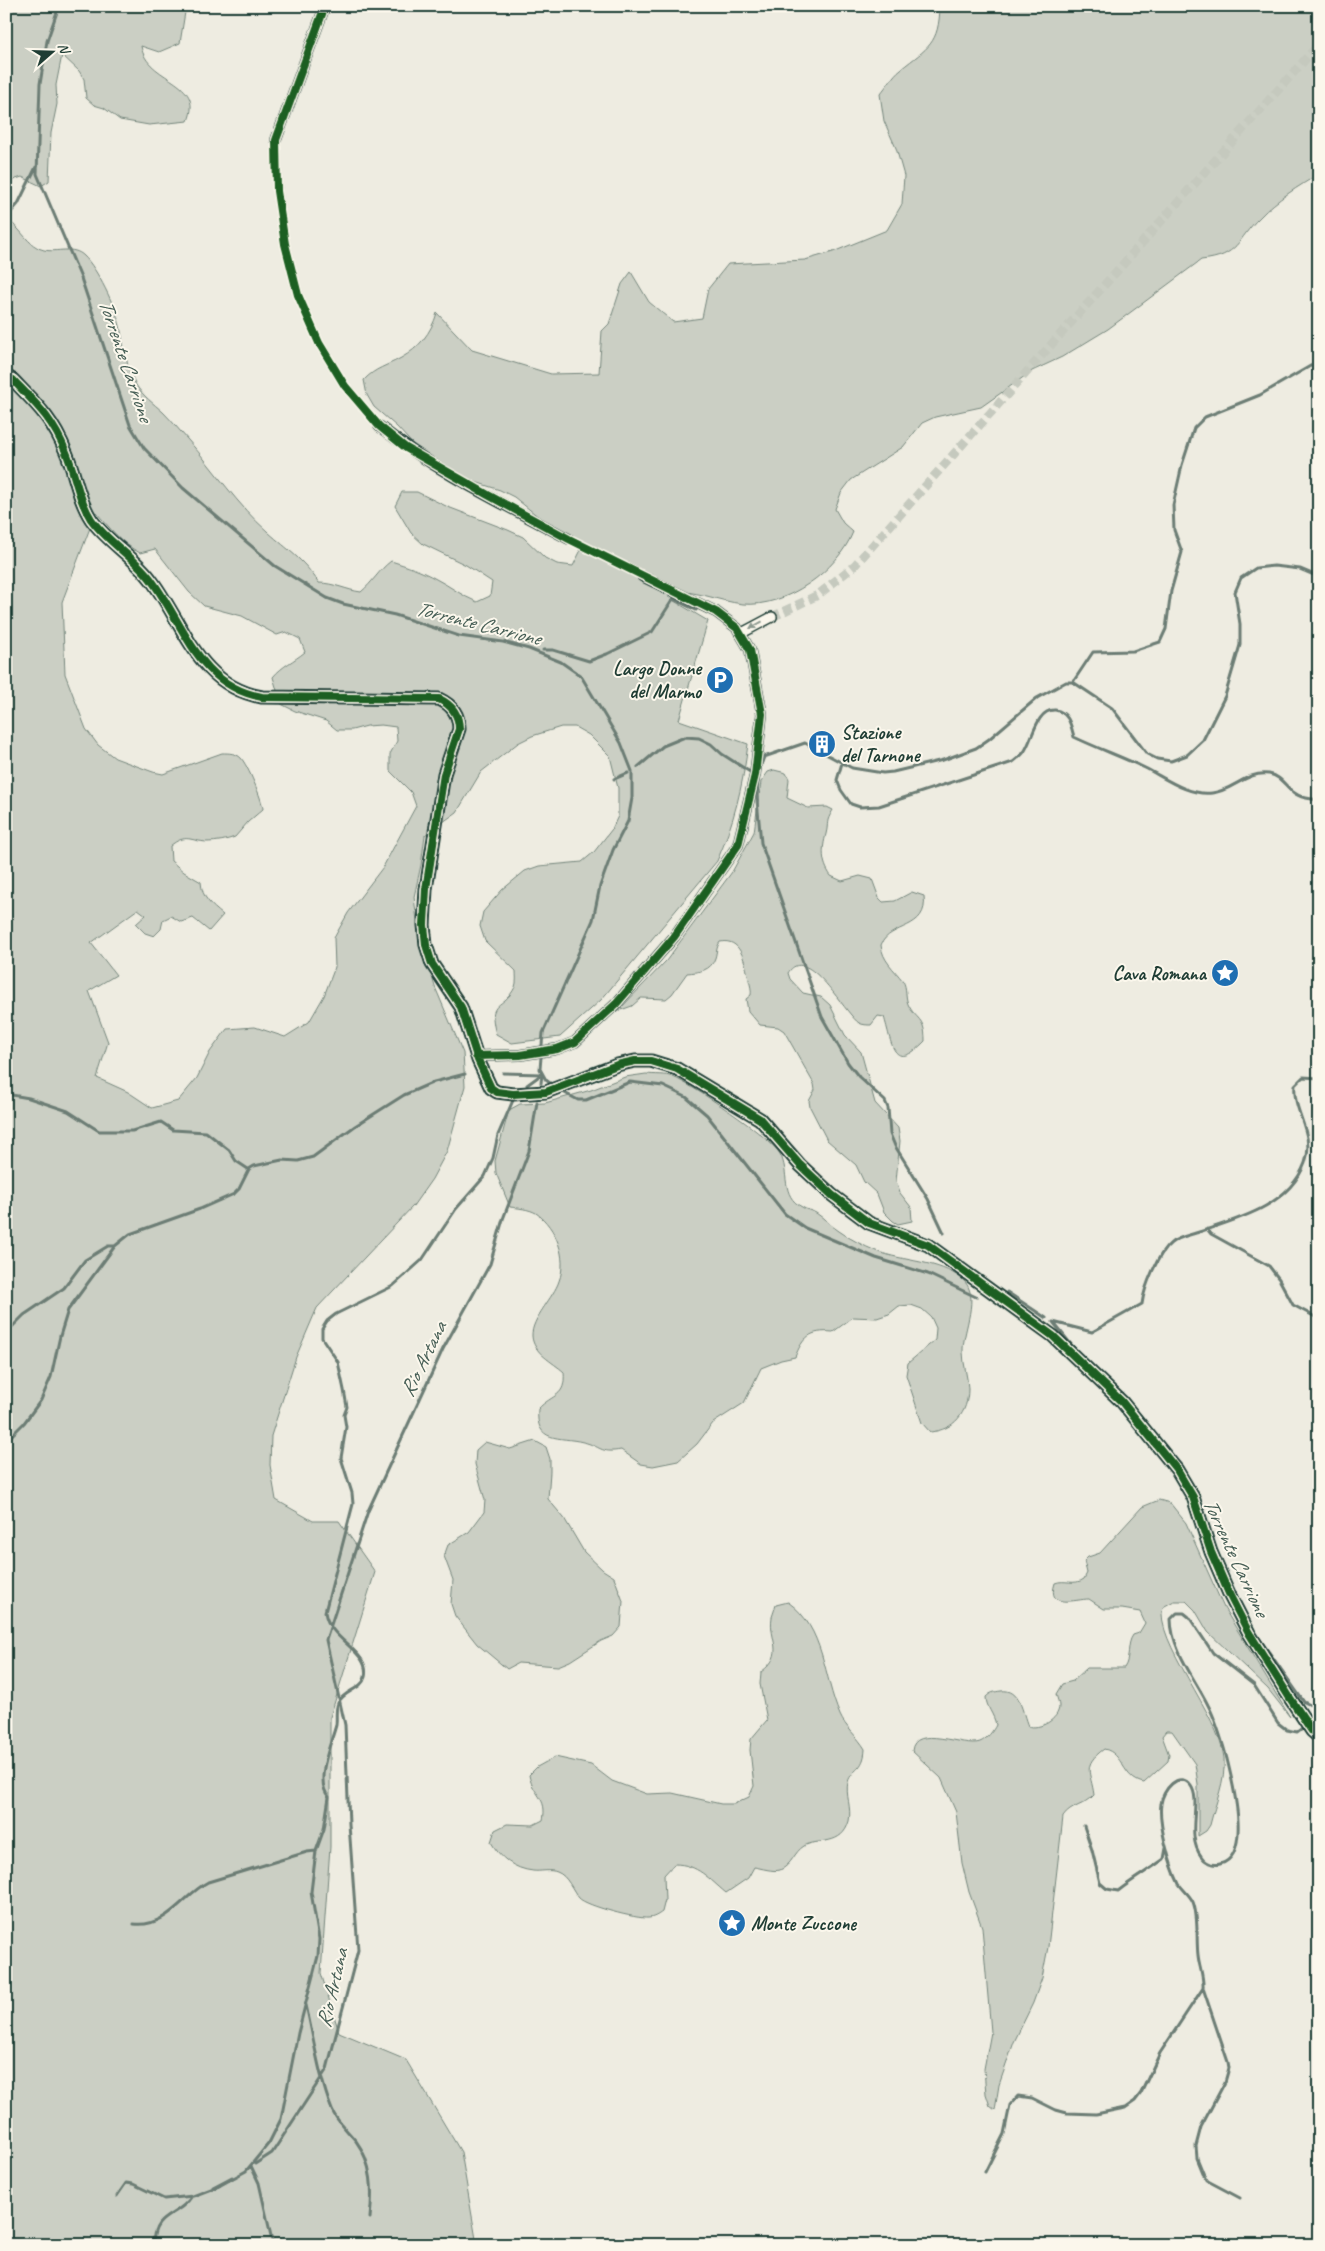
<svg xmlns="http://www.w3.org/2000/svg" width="1325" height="2251" font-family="Caveat,sans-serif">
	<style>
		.green { fill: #cbcfc4; stroke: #75867c; fill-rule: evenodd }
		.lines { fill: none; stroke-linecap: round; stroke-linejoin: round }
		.stream { stroke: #6c7d74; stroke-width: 3 }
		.minor-tunnel { stroke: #c5c9be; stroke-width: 9; stroke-dasharray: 9 4.5; stroke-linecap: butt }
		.minor-casing { stroke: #1f3d34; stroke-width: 12 }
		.tertiary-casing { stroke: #1f3d34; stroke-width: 15 }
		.minor { stroke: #fbf7ec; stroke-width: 9 }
		.tertiary { stroke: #fbf7ec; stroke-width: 11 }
		.cycleway-casing { stroke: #fbf7ec; stroke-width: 11 }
		.cycleway { stroke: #1b5e20; stroke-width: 8 }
		.oneway { fill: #8d9a90 }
		.labels { text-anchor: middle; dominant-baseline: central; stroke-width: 4; stroke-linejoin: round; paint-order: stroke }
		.poi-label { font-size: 20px; font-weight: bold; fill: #1f3d34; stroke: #fbf7ec; text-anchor: end }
		.water-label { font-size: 21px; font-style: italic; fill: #455d54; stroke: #fbf7ec }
	</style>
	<rect width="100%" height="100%" fill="#eeece1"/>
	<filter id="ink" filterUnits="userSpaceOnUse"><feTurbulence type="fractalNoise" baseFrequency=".02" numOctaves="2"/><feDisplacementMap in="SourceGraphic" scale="10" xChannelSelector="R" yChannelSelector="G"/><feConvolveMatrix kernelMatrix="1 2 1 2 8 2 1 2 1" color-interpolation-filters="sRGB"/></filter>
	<g filter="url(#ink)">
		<path class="green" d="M6,6h180l-6,37 -21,9 -18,-6c6,36 64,33 47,75l-39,4 -29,-5 -16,-12 -10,-3 -8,-7 -2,-19 -5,-8 -17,-16 -6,30 1,19 -6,29 -2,48 -8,5 -19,-9 -6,2 -10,9z
			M940,6h379v168c-20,12 -43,26 -59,43 -24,23 -20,39 -59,43l-93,69 -46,28 -30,14 -51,36 -46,10 -13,6 -19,24 -52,33 -10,13 -6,16 8,14 10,9c-15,38 -67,76 -110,72 -26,-3 -48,-15 -75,-12l1,6 39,23 -29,99 69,24c-5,41 -14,79 -31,117l-116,139 -41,37 -48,6 -16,-9c-10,-35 8,-24 19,-47 2,-5 1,-11 1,-16l-31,-30 -5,-15 3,-14 19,-22 23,-19 14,-5 43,-4 12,-10 18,-23 6,-13v-28l-8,-32 -21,-21 -14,-8h-14l-29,9 -14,7 -37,29 -24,40 -32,23 -4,30 -7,32 4,32 17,58 28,66 2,33 -18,65 -15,28 -19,27 -96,102 -21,49 -25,79 -1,29 6,35 37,21h26l36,51 -45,145v130l-9,126 18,59 67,28 55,92 16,93h-471v-2026c14,7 22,28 38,31 13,3 29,-5 40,6 13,12 32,52 36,70 4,20 6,41 16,59 7,11 17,18 27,27 9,9 17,19 25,28 27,30 49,65 80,92 21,19 34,26 51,51 15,0 27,7 42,9 12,-10 18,-22 30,-31 16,5 31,10 45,18 14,7 26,17 41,23l13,-6 2,-14 -26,-17 -43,-21 -12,-11 -16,-27 7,-14h15l31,15 60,23 15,7 22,21 12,6 16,2 7,-14 -7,-13 -23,-13 -36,-29 -14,-7 -43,-14 -39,-26 -21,-23 -23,-20 -7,-12 -3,-15c11,-12 23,-14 37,-22 18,-10 30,-25 36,-45l35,37 79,24 48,-1 3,-42 7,-7 13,-40 9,-12 18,30 24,20 29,-4 6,-29 20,-25 77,-4 28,-8 54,-22 15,-26 2,-28 -8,-28 -12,-27 -4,-27c7,-8 13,-19 21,-25 27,-22 38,-24 39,-63zM96,512c14,16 25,31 44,41l15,-4 34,43 15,14 38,10 35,19 9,-3 14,7 5,13c-11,9 -23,14 -32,25l8,27 14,7 31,10 11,9h15l15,-4 14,-1 15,2 1,14 -7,13v17l21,21 5,14 -33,61 -35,46 -14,25 1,29 -11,29 -15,26 -24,15 -30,-10 -28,2 -17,23 -13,26 -19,23 -26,7 -24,-16 -31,-14 11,-36 -19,-51 27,-16 -25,-32 47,-34 8,6 -10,9 9,9 9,3 7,-7 2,-9 8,-4 10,6 12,-4 16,13 14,-16c-12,-10 -21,-17 -22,-33l-17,-10 -13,-11 -1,-15c16,-13 20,-5 37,-4 10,0 20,-2 28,-5l13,-15 15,-13c-1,-10 -15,-43 -22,-51 -5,-5 -12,-5 -19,-5l-59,21 -10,-2 -38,-14 -17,-13 -12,-16 -21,-55 -3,-72z
			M774,770l12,3 3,6 -2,19 21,10 19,-1 6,3c-8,13 -4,12 -7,24 -4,15 -5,28 5,42l11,5 18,-5 12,3 7,19 4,4 12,-1 17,-9 12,4c5,35 -35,27 -43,49 1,15 13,24 22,36 4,7 2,15 5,23 8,17 17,12 17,37 -33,34 -33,1 -41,-24l-6,-1 -7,9c-4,0 -8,0 -12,-2 -14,-9 -52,-81 -71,-50l2,6 13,14 18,4 9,8 15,30 16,17 14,51 23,25 2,13 -4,40 4,12 11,14 1,14 -14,3 -5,-3 -9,-9 -7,-18 -13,-12 -8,-17 -29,-25 -17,-33 -1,-6 6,-11 -1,-6 -30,-53 -6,-4 -18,-2 -12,-14 -2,-12 5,-4c1,-7 -2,-13 -3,-20 -4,-15 -7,-37 -28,-33 -4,6 -3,10 -5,16 -4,13 -16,14 -28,15l-15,21 -6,5 -25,-1 -9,8 -14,5 48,-50 66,-89 22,-40 7,-50 7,-10z
			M646,1074c9,1 19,0 27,3 19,8 98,60 107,77 10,18 0,42 22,53 4,3 9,3 14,6 8,5 15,13 23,18 11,8 25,15 37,20 28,11 62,9 86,28 20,16 0,52 1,73 0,12 5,25 5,37 0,24 -14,41 -38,43l-8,-9 -16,-48 2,-12 27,-23 1,-12 -5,-11 -9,-8 -11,-4 -12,1 -10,8 -12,4 -24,-1 -20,15c-23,-2 -30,5 -38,25l-14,3 -20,8 -17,35 -31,20 -16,21 -19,17 -25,5 -12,-2 -20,-14c-21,4 -20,-4 -38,-8 -24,-6 -48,2 -45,-33 15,-16 28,-11 26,-37 -11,-10 -31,-19 -32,-36 -1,-17 22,-39 27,-55 9,-23 -3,-54 -23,-68 -7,-4 -18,-5 -26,-6l-14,-34 -1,-12 14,-51 11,-6 25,-1 46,-13 34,-13z
			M535,1441l11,6 4,12v13l-2,27 16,19 20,34 19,18 11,7 9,24 -2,26 -8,9 -12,5 -31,20 -12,5 -40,-3 -11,6 -30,-25 -22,-28 -4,-12 2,-24 -9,-24 4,-11 21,-13 15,-20 1,-12 -10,-36 1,-14 9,-8 25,7z
			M1159,1500l11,3 16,20 38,85 66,109 -22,-28 -60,-57 -13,-22 -9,-9h-12l-11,6c-10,32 57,109 61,151 2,22 -9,46 -14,67l-4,6 -8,5v-52l-3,-20 -23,-33h-6l-4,5 7,19 -1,6 -24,22c-22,-4 -20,-30 -40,-34 -23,17 -13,23 -10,46 -9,11 -23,10 -31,22l-15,130 -6,31 -9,25 -19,39 -15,43 -4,25 -5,-4 -4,-12 -2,-25 7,-37 -9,-105 -13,-35 -7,-29 -6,-51 -15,-34 -29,-27c2,-28 53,-3 68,-9 7,-3 13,-11 16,-17 -2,-11 -10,-18 -10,-28 5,-5 8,-5 15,-6 20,-3 21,22 27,35 11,4 31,-6 31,-20 0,-3 -2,-8 -3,-12l6,-10 11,-3 14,-13h37c7,-10 2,-23 9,-33l6,-2 6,-10 -5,-11 -18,-3h-18l-15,-10c-13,0 -43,11 -34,-16 10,-4 19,3 29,-4l3,-6 -3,-12 4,-4 12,-4 42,-46z
			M788,1602c37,26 35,75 52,113 5,12 18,22 25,34 -1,22 -13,19 -17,33 -3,13 4,26 1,39 -7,26 -31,17 -45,25 -10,6 -12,19 -24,24 -7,2 -19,-2 -26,-3l-6,11 -22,15c-17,-14 -28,-29 -52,-29l-10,11 1,25 -3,12c-4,3 -9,6 -14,6 -11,1 -62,-12 -69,-20 -7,-8 -11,-22 -22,-26 -7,-3 -17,0 -24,-1 -19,-2 -33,-13 -42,-29l4,-12 12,-6 26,1 10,-5c5,-23 -10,-24 -14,-45l8,-8 18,-10 36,8 21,16 35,13 25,-1 49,11h13l15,-7 5,-11 -4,-36 1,-11 16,-19 -7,-36 1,-12c26,-19 7,-32 11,-55 1,-4 3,-8 4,-12z"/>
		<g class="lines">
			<path class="stream" d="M59,6l-12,35 -7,43 -3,90 44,104 49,147 14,23 39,40 92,78 52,32 16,6 52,11 64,21 44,6 26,7 32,13 20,14 40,67 11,28v27l-4,23 -15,29 -13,36 -7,34 -50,113 -3,36 6,11 8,6
				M6,218l12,-14 18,-37
				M543,650h10l36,11 18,-7 45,-22 21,-33 23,11
				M1073,682l20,-30 40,-1 27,-9 6,-13 5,-38 11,-39 -8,-22 -1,-25 9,-40 12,-37 11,-11 55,-22 59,-34
				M842,763l-5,17 4,10 10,14 9,3 19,-1 134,-44c4,-3 8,-6 11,-10 9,-12 12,-43 31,-42 14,2 16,16 19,27 23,11 48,20 71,31 20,10 43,28 67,25 21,-2 34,-22 57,-19 12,2 16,12 24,18 7,6 17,7 26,8
				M638,767l25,-21 22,-9 14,1 12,6 11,10 28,18
				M759,770l5,-13 41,-14 47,25 31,5 10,-1 50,-12 33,-12 13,-9 48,-41 29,-16h7l39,26 35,46 10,5 14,2 16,-6 16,-15 22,-44 15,-51v-21l-5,-32 6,-14 15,-10 18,-2 26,3 19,8
				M614,779l14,-6
				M758,779l-1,21 4,43 61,174 26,46 11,14 26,24 3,7 2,26 5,12 33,53 16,34
				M503,1073l39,1
				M541,1083l1,-9
				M527,1085l15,-11
				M559,1090l19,10h8l44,-18 33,4 23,11 21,18 78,99 20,14 71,30 52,16 48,23
				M6,1094l23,4 39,13 31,20h33l29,-9 12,8 33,2 23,18 7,11 12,8
				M1207,1229l4,5 58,32 10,13 14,26 26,14
				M1007,1292l39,26
				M1053,1322l25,31
				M1053,1322l39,10 50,-28c2,-16 16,-51 29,-61 7,-6 20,-8 28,-11 39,-13 90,-26 106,-69 11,-29 -13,-52 -10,-78l8,-8 16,1
				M6,1333l18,-18 40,-27 21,-28 23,-14h6
				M1132,1406l31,38
				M6,1441l18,-18 17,-23 10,-23 9,-41 8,-26 47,-64 15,-12 70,-25 34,-15 5,-5 10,-20 5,-3 28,-6 16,1 15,-4 42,-31 49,-31 30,-13 31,-8
				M1254,1631l50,71 15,7
				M1310,1722l5,-15
				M1084,1826l8,24 8,33 7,6 11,2c15,-12 31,-21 46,-32l2,-11
				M134,1924c33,4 49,-29 74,-42l99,-30 9,-1
				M306,2005c8,35 13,72 26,105 5,12 16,21 24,31 17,23 17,50 14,77
				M255,2164l17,-11 55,-84 31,-119 -9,-126 -4,-99 -19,-85 42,-129 75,-162 47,-85 13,-45 26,-68 8,-49
				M251,2166l8,17 14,62
				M985,2172l19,-38 6,-29 8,-9 14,2 24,12 11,3 29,1 29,-6 10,-7 6,-8 19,-40 43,-65
				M213,2187l19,-10
				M117,2196l9,-13 7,1 31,15 29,-3 26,-10 27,-15 23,-28 12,-24 17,-86 20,-77 1,-17 -8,-47 5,-41 8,-22 5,-32c-15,-15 2,-53 7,-72 1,-8 -1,-15 2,-22 6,-13 24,-13 27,-26 6,-26 -36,-36 -40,-65l28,-108 -1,-11 -11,-35 5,-31 -2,-12 3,-8 -3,-17 -6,-28 -16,-24v-9l5,-8 9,-7 57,-28 29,-26 34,-51 29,-33 8,-18 5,-23 16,-37
				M1240,2198l-34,-18 -9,-22 -1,-12 5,-19 24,-45 4,-14 -1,-6 -25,-74c1,-11 -4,-22 -5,-33 -2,-17 1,-38 -5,-53 -3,-7 -10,-12 -14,-18 -9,-18 -21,-61 -18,-80 1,-13 18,-35 30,-18 11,16 -6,48 10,70 4,6 11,10 19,8 33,-8 12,-83 7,-105 -5,-18 -10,-37 -19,-54 -13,-26 -37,-56 -37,-86l6,-6h7l5,4 24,36 41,32 24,38 9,7 10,2 8,-6
				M153,2245c0,-33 25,-27 39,-49"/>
			<path class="minor-tunnel" d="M276,140c1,91 16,169 69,246 10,14 23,27 34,40
				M569,539l73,37
				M772,617l46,-22 37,-30 464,-521"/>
			<g class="minor-casing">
				<path id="minor" d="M276,140l49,-134
					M379,426c57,46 125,78 190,113
					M740,634l32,-17
					M476,1056l44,-1 37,-6 18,-7 41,-38 58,-67 64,-92 17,-70 7,-61 -12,-64 -13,-22 -21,-16 -74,-36"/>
			</g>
			<g class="tertiary-casing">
				<path id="tertiary" d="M6,376l7,4c24,25 39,38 53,72 9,21 12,47 25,67 17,24 44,38 61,62 33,45 47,105 110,116l177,2c13,6 20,15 20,30l-15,45 -18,115 -2,36 2,20 6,19 29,43 17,53 13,28 6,4 16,2 33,-2 71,-27 18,-4h16l26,8 83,50 40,46 32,30 37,28 59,22 125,91 69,66 55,68 16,27 18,55 19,44 19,37 41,65 22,33 7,6"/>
			</g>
			<use href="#minor" class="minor"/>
			<use href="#tertiary" class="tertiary"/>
			<g class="cycleway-casing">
				<path id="cycleway" d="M325,6l-49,134 1,51 8,53 13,51 21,48 26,43 34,40 27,22 82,47 81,44 147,73 21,16 13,22 12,64 -7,61 -17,70 -64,92 -58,67 -41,38 -18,7 -37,6 -44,1
					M6,376l7,4c24,25 39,38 53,72 9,21 12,47 25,67 17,24 44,38 61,62 33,45 47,105 110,116l177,2c13,6 20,15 20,30l-15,45 -18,115 -2,36 2,20 6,19 29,43 17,53 13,28 6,4 16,2 33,-2 71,-27 18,-4h16l26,8 83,50 40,46 32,30 37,28 59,22 125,91 69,66 55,68 16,27 18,55 19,44 19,37 41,65 22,33 7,6"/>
			</g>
			<use href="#cycleway" class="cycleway"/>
		</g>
		<defs><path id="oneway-solid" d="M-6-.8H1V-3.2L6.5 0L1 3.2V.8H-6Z" transform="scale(1.25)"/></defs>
		<use class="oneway" href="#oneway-solid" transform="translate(756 625) rotate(151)"/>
	</g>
	<defs>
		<g id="parking-disc" transform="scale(1.4375)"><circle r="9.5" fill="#1f6fb2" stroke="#fbf7ec"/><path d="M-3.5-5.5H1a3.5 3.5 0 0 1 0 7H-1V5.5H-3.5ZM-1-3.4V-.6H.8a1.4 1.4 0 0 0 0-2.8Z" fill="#fff"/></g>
		<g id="building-disc" transform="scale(1.4375)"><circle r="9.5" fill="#1f6fb2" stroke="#fbf7ec"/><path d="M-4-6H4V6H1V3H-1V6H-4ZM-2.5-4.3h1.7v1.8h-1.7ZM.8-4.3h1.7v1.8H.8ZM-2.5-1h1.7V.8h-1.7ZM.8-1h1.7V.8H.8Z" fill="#fff"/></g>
		<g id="sight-disc" transform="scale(1.4375)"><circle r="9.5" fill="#1f6fb2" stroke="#fbf7ec"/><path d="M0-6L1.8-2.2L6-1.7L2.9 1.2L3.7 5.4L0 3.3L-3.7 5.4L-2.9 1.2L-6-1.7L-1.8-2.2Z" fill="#fff"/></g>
	</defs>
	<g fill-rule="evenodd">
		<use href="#parking-disc" x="720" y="680"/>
		<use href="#building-disc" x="822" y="744"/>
		<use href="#sight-disc" x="1225" y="973"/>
		<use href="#sight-disc" x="732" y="1923"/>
	</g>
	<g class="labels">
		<g class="poi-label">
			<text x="701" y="668">Largo Donne<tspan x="701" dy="23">del Marmo</tspan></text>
			<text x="841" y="732" text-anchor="start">Stazione<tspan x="841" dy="23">del Tarnone</tspan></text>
			<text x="1206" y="973">Cava Romana</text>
			<text x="751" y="1923" text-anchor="start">Monte Zuccone</text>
		</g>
		<g class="water-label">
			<text transform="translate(126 360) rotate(71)">Torrente Carrione</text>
			<text transform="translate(478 623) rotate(14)">Torrente Carrione</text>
			<text transform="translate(423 1359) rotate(-64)">Rio Artana</text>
			<text transform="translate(1236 1557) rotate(65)">Torrente Carrione</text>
			<text transform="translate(332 1988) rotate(-77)">Rio Artana</text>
		</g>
	</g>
	<rect width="1325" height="2251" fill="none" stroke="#fbf7ec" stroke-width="25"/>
	<rect x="12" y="12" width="1300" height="2226" fill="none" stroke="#1f3d34" stroke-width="2" filter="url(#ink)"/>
	<g transform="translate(52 52) rotate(70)" stroke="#fbf7ec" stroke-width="4" paint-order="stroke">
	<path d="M0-4L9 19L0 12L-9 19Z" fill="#1f3d34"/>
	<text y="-8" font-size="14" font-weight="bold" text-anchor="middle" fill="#1f3d34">N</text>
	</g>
</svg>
